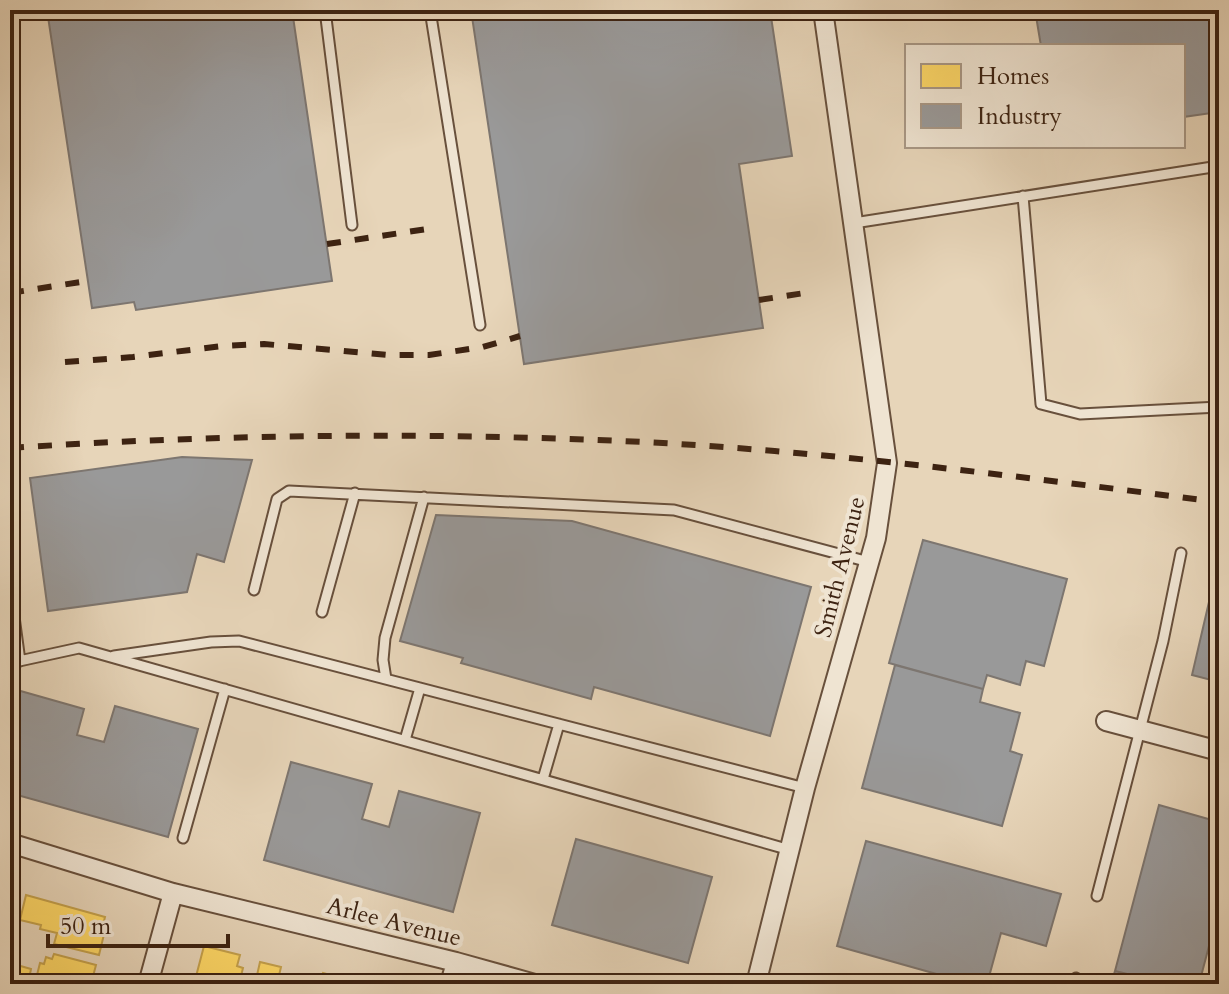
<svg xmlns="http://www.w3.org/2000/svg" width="1229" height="994" font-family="Cardo,serif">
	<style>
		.homes { fill: #ffd966; stroke: #c5a24d; stroke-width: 2 }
		.industry { fill: #999; stroke: #7d7670; stroke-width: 2 }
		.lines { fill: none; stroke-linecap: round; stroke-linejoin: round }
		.service-casing { stroke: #68503c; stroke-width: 13 }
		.minor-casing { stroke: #68503c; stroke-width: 22 }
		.service { stroke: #efe4d2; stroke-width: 9 }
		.minor { stroke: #efe4d2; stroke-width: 18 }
		.rail { stroke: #3d2312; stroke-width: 6; stroke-dasharray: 14 14; stroke-linecap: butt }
		.labels { text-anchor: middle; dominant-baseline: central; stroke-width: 8; stroke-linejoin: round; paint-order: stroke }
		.street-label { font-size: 24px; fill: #3d2312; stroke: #efe4d2 }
	</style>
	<rect width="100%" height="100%" fill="#e7d5b9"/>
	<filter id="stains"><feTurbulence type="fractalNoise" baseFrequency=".0025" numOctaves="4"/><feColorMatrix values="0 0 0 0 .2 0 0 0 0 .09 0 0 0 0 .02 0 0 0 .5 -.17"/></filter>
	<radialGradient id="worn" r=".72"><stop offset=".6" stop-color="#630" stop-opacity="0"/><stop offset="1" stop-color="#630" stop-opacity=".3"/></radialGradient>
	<path class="homes" d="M26,895l79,22 -2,8 3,1 -7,29 -45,-11 3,-11 -17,-4 1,-4 -21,-5z
		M204,946l36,9 -3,11 6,2 -4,16h-45z
		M54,954l42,11 -5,19 -56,-1 5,-20 4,1 2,-7 6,2z
		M260,962l21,5 -4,17h-22z
		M10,963l21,6 -3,15h-18z
		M323,973l29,8 -1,3h-32z"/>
	<path class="industry" d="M47,10h245l40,271 -196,29 -2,-8 -42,6z
		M471,10h299l22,146 -53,8 24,164 -239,36z
		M1035,10h176l8,57v45l-36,5v-71h-142z
		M182,457l70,3 -28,102 -27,-8 -10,38 -139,19 -18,-133z
		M436,515l136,6 239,66 -41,149 -176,-49 -3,12 -130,-36 2,-5 -63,-17z
		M923,540l144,39 -23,87 -18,-5 -6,24 -33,-10 -4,14 -94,-26z
		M1219,559v123l-27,-7z
		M895,665l88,24 -3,13 40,11 -10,38 12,4 -20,71 -140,-38z
		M10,688l74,21 -7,26 27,7 11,-36 83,23 -30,108 -158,-44z
		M291,762l81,22 -10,35 27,8 10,-36 81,22 -27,99 -189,-52z
		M1159,805l60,17v86l-20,76h-31l-53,-13z
		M576,839l136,38 -24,86 -136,-38z
		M866,841l195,53 -15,52 -45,-13 -14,51h-15l-135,-38z
		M1219,908v38l-9,-3z
		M1115,971l53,13h-57z"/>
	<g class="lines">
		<g class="service-casing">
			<path id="service" d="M325,10l27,215
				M430,10l50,315
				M1023,196l18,208 39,10 139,-7
				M854,223l365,-57
				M10,587l10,74
				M254,590l23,-91 12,-8 385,19 195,52
				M322,612l33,-119
				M114,656l97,-14 28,-1 566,147
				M10,663l69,-15 711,202
				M386,679l-3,-19 2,-22 39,-141
				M405,740l15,-52
				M543,779l16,-55
				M183,838l42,-149
				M1097,896l66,-255 18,-88
				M1075,984l1,-6"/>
		</g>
		<g class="minor-casing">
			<path id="minor" d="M1106,721l113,30
				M10,843l163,50 283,69 79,22
				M148,984l25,-91
				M450,984l6,-22
				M756,984l49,-196 71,-250 11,-75 -64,-453"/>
		</g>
		<use href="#service" class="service"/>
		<use href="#minor" class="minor"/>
		<path class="rail" d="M327,244l107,-16
			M10,293l77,-12
			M759,300l52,-8
			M65,362l68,-5 89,-11 42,-2 125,11h40l54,-8 37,-11
			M10,448c211,-14 422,-16 633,-6 193,10 385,36 576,60"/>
	</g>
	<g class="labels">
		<g class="street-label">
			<text transform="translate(840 567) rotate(-76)">Smith Avenue</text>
			<text transform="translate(394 922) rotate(14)">Arlee Avenue</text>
		</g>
	</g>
	<rect width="1229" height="994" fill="none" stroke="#e7d5b9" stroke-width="40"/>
	<rect x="12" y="12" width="1205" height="970" fill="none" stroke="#3d2312" stroke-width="4"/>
	<rect x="20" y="20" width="1189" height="954" fill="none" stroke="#3d2312" stroke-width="2"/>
	<rect x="905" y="44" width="280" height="104" fill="#efe4d2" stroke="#a89785" stroke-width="2"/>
	<rect x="921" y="64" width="40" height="24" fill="#ffd966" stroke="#a89785" stroke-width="2"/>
	<text x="977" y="84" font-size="24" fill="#3d2312">Homes</text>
	<rect x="921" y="104" width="40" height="24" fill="#999999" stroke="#a89785" stroke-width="2"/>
	<text x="977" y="124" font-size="24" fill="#3d2312">Industry</text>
	<path d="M48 934v12h180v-12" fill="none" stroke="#3d2312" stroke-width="4"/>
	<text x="60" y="934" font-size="24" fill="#3d2312" stroke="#efe4d2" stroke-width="6" paint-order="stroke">50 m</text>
	<rect width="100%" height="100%" filter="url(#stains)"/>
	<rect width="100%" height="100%" fill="url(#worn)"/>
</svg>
